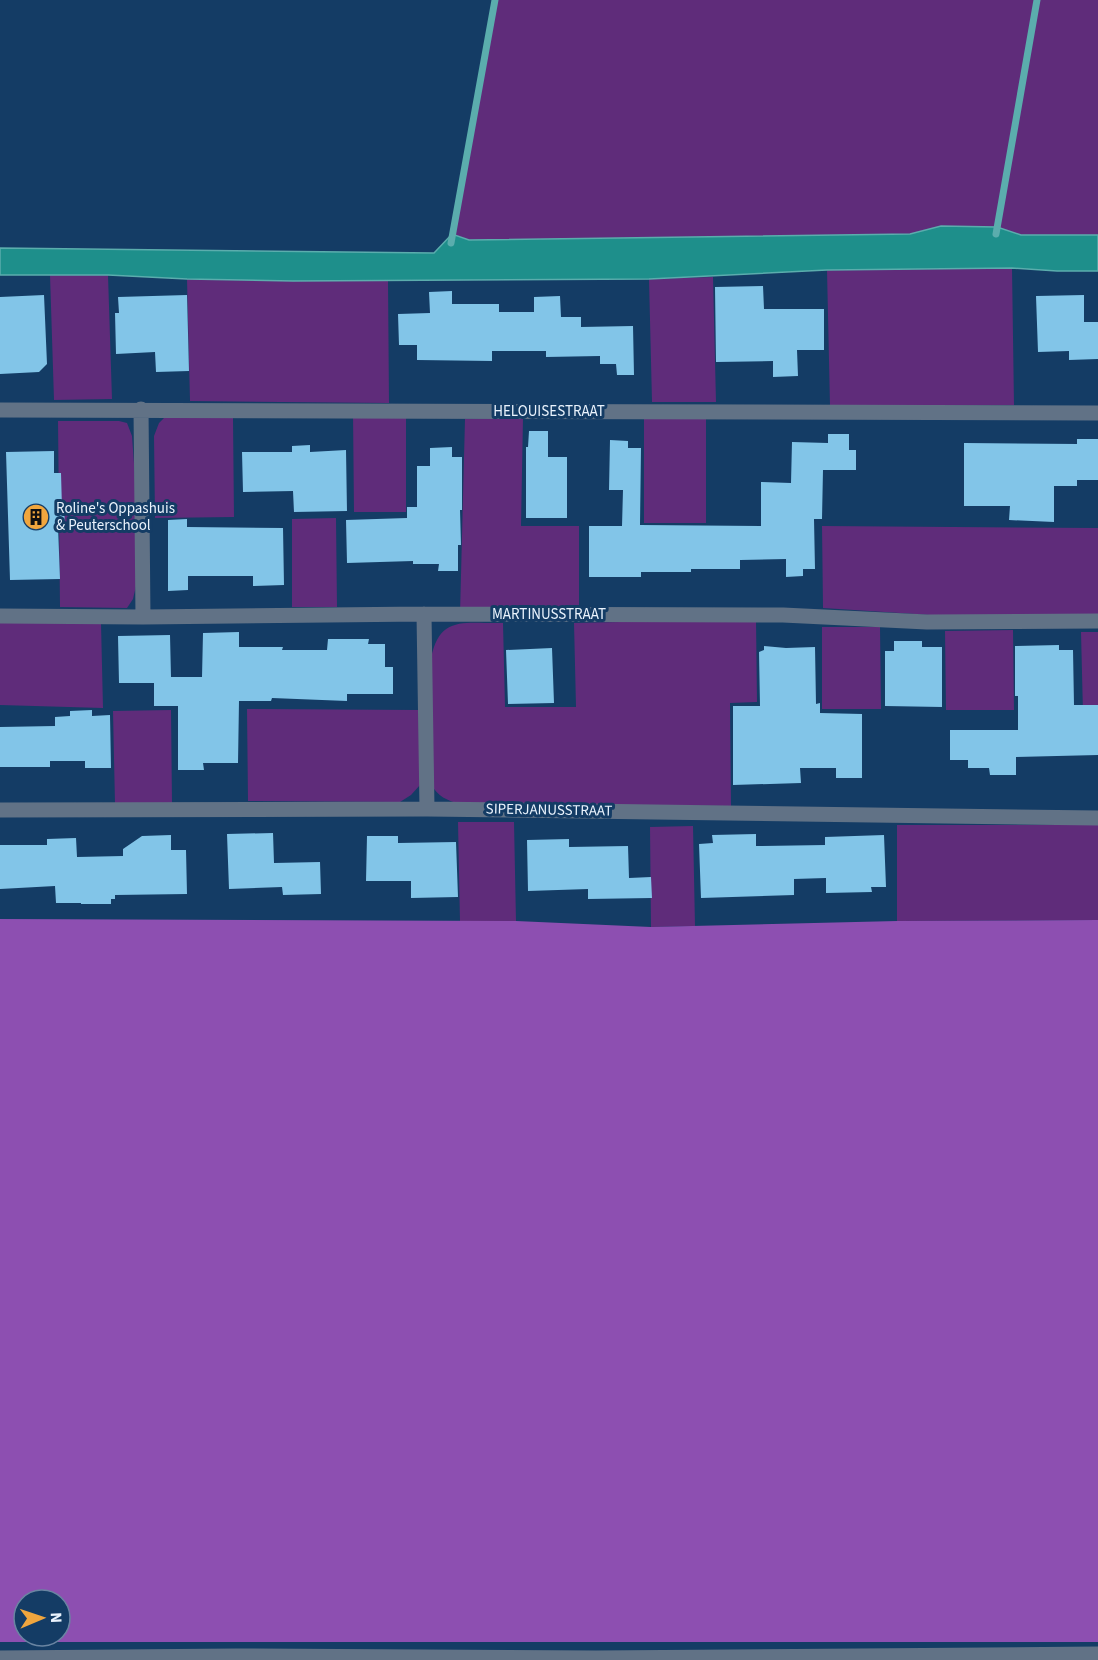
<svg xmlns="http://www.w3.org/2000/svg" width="1098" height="1660" font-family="'Source Sans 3',sans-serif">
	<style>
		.green { fill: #5f2c7a }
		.forest { fill: #8d4fb1; fill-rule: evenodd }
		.water { fill: #1e8f8b; stroke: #5badad; stroke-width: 1.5 }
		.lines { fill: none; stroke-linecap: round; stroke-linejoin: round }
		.stream { stroke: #5badad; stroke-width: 7 }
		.building { fill: #82c5e8 }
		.minor { stroke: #617286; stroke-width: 15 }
		.labels { text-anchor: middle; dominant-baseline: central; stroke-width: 6; stroke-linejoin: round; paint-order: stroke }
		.street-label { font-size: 15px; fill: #eaf3fd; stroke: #143c65 }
		.poi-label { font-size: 15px; fill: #eaf3fd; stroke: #143c65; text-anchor: start }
	</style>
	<rect width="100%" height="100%" fill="#143c65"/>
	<path class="green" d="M495,0h603v235h-77l-24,-8 -56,-1 -31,8 -441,6 -17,-6z
		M1012,268l2,137 -184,1 -3,-136z
		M50,275h58l4,124 -58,1z
		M713,277l3,125h-64l-3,-123z
		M187,279l201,1 1,123 -199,-2z
		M353,413l53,1v98h-52z
		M164,418h69l1,99 -79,1 -1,-82 5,-13z
		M523,418l-2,108h58v86l-119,2 5,-195z
		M644,419h62v104h-62z
		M58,421h61l8,2 5,13 4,55v95l-3,13 -6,9 -67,-1z
		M336,518l1,89h-45v-88z
		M822,526l276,2v89l-152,-1 -123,-8z
		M756,619l1,83 -27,1 1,103 -272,-2c-12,-4 -21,-7 -28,-20v-125c8,-45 35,-35 72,-36l2,84h71l-2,-84z
		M0,622l101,1 2,85 -103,-3z
		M880,627l1,82h-59v-82z
		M1013,630l1,80h-68l-1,-79z
		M1081,632h17v82h-15z
		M247,709l173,1v75l-9,10 -11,7 -152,-1z
		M171,710l1,93 -57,1 -2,-93z
		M458,822h56l2,99 -56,1z
		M897,825h201v95l-201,1z
		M693,826l2,100 -44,1 -1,-100z"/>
	<path class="forest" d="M0,919l516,2 135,6 246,-6 201,-1v722h-1098zM24,1600h36v36h-36z"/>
	<path class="water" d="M941,226l56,1 24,8h77v36h-41l-45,-3 -185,2 -178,9 -356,2 -106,-2 -79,-4h-108v-27l434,5 18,-19 17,6 441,-6z"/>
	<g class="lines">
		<path class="stream" d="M996,234l41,-234
			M451,243l44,-243"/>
	</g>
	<path class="building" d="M763,286l1,23h60v41h-27l1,26 -25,1v-16l-57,1 -1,-75z
		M452,291v13h47v8h35v-15l26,-1 1,21h20v10l52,-1 1,49h-17l-1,-11h-16v-8l-54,1v-6h-54v10l-75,-1v-15h-18l-1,-31 32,-1 -1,-21z
		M44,295l3,69 -8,8 -39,2v-77z
		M187,295l2,76 -33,1 -1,-20 -39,2 -1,-41h4l-1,-16z
		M1084,295v27h14v37l-29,1v-9l-31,1 -2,-56z
		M529,431h19v26h19v61h-41v-71h2z
		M828,434h21v16h7v20h-33l-1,49h-8l1,50h-12v7l-17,1v-18l-46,1v9h-49v3h-50v5h-52v-51h33l1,-36h-14l1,-50 18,1v7h13l-1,77 121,1v-44l30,1 1,-41 36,1z
		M1077,439h21v41h-21v6h-23v36l-45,-2 1,-14h-46v-63l113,1z
		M310,445v7l36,-2 1,61 -53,1 -1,-21 -50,1 -1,-40h50v-6z
		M452,447v10h10v53h-2l1,35h-3v26h-20l1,-7h-26v-3l-66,2 -1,-43 61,-2v-11h10v-41h13v-18z
		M54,451v22h7l1,35h2l1,18h-7l2,53 -50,1 -4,-128z
		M187,519v8l96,1 1,57 -31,1v-10h-65v14l-20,1v-71z
		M239,632v15h44l-1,3h45l1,-11h41l-1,5h17v23h8v27h-46v7l-75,-3 -1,3h-32l-1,62h-35l1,7h-26v-64h-24v-23h-35l-1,-47 52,-1 1,42h31l1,-44z
		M894,641h28v6h20v60l-57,-1v-55h9z
		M1059,645v5h14l1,55h24v50l-82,2v18h-26l-1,-7h-21v-8h-18v-30h68v-34h-3v-50z
		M764,646l22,2 29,-1 1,57 4,-1v10l42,1v64h-26v-10h-36l1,15 -68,2v-79h27l-1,-54 5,-2z
		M552,648l2,55 -46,1 -2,-54z
		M92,710v6l18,-1 1,53h-26v-7h-35v6h-50v-40l55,-1v-9l15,-1v-5z
		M273,833l1,30 46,-1 1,32 -38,1 -1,-8 -53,2 -2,-55z
		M756,834v12l69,-1v-8l59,-2 2,52h-15l1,5 -46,1v-15l-32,1v16l-93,3 -2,-54 14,-1 -1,-8z
		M171,835v15h15l1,44 -72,1v4h-4v5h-30v-1h-25l-1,-17 -55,3v-44h47v-6l29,-1 1,19 46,-1v-7l19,-13z
		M367,836h31v7l58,-1 2,55 -47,1v-17h-45z
		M569,839v8l59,-1 1,32 22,-1 1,21 -64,1v-10l-60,2 -1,-51z"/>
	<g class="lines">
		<path class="minor" d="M141,409l2,208
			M0,410l1098,3
			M424,614l3,195
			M0,616l143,1 281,-3 359,1 144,7 171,-1
			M0,810l427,-1 671,9
			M0,1658l236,-2 360,2 502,-4"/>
	</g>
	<defs>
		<g id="building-disc" transform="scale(1.35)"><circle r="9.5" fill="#f0a63e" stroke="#143c65"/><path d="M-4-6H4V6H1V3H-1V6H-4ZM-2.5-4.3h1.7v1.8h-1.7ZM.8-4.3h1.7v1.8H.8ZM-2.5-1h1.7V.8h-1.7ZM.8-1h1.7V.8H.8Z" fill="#111"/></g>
	</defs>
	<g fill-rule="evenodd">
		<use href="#building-disc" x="36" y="517"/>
	</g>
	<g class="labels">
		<g class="street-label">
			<text x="549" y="411">HELOUISESTRAAT</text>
			<text x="549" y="614">MARTINUSSTRAAT</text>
			<text transform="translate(549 810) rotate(1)">SIPERJANUSSTRAAT</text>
		</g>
		<g class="poi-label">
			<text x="56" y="508">Roline's Oppashuis<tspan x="56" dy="17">&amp; Peuterschool</tspan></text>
		</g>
	</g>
	<g transform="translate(42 1618) rotate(88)"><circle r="28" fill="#143c65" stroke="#6a85a2" stroke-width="1.5"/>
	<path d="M0-4.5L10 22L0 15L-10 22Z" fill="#f0a63e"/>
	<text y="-9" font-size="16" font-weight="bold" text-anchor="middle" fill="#eaf3fd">N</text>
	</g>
</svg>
